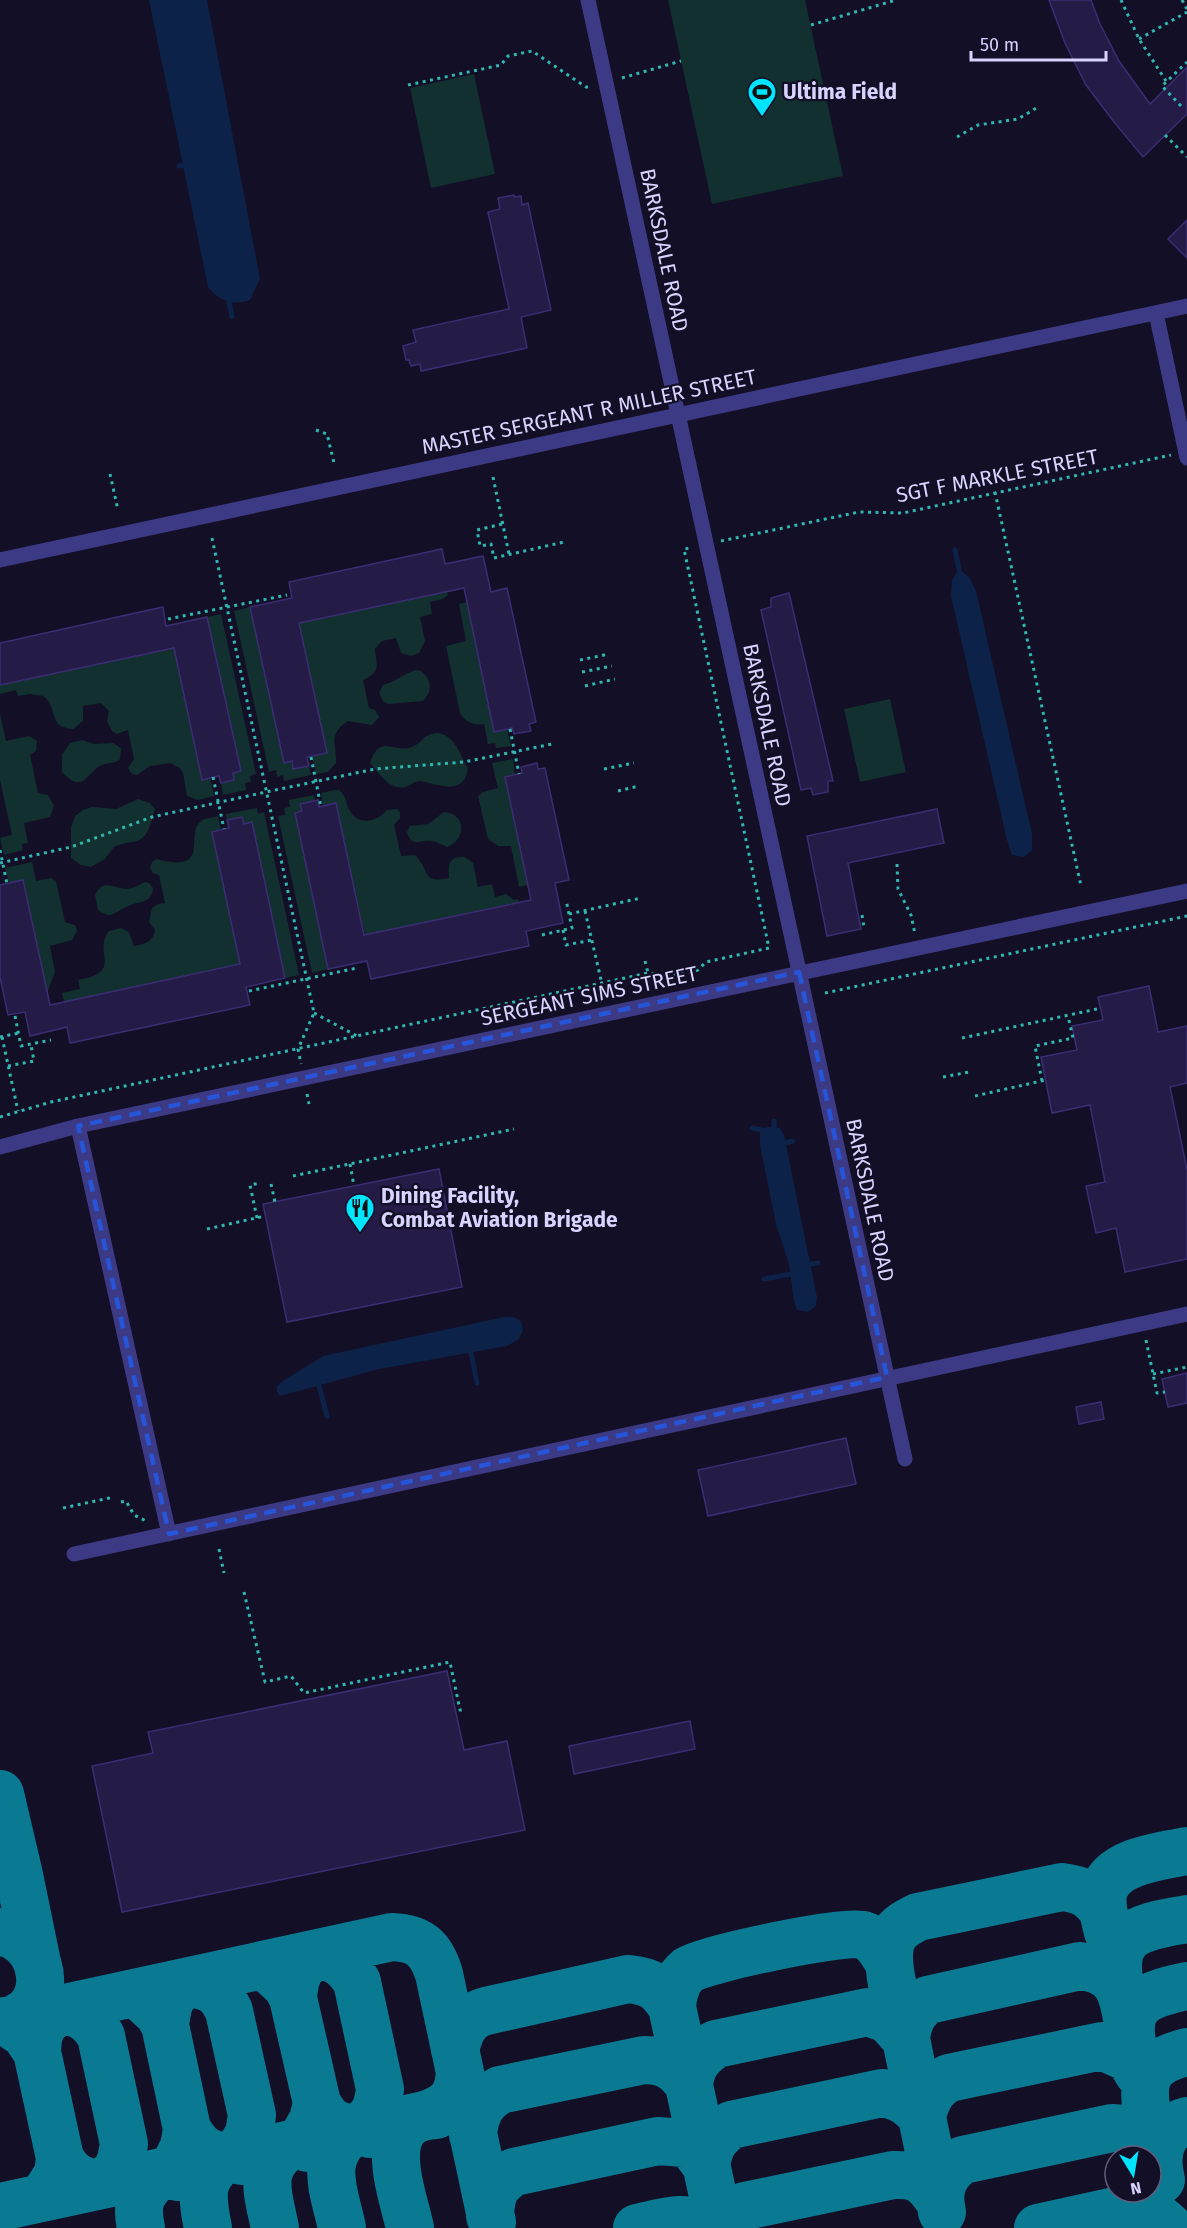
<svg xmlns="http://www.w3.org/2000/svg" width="1187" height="2228" font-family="'Fira Sans',sans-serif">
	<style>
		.green { fill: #12302f }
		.water { fill: #0c2248 }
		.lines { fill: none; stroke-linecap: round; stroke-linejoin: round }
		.stream { stroke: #0c2248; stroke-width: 5 }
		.taxiway { stroke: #0a7a92; stroke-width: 48 }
		.building { fill: #241b47; stroke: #3b2d73; stroke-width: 1.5 }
		.path { stroke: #2fb8b0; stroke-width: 3; stroke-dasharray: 3 4.5; stroke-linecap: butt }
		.street { stroke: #3d3a85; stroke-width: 15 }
		.marked { fill: none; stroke: #2655da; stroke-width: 4.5; stroke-dasharray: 12 8; stroke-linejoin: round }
		.labels { text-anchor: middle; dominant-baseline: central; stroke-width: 4.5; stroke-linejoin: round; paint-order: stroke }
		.poi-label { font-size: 21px; font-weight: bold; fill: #d9d4ff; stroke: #130f26; text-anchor: start }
		.street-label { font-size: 21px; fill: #d9d4ff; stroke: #130f26 }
	</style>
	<rect width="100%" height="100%" fill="#130f26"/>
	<path class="green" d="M668,0h137l38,176 -131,28z
		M474,74l21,100 -64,14 -21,-100z
		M447,591l1,4 -5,4 -13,3 2,12 -12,3 5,24 -6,12 -8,3 -10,-3 -5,-15 -14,3 -7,8c1,15 7,23 -12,31l6,28 6,2 4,7 -7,8 -24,-4c-21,14 -11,23 -12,42l-8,9 -12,2 -4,-18 15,-3 -28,-130z
		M467,602l27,129 13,-2 4,17 -15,2 -1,-5 -7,1 -4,-20c-9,2 -19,-2 -24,-11l-14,-67 20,-5 -7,-37z
		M250,607l34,156 8,-2 1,8 16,-3 2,9 -27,6 -1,-6 -6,2 -1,-7 -7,2 -35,-161z
		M221,614l35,160 -6,2 1,6 -6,1 1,7 -23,5 -2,-12 13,-3 -1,-7 8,-2 -34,-154z
		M174,648l28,131 8,-1 4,18 -16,4 -11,-4 -4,-23 -3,-5 -10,-5 -20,3 -13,9 -5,-1 -4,-6 6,-9 -6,-29 -11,4 -5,-3 -5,-10 2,-10 -8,-8 -18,3v15l-10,8c-27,-2 -13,-21 -30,-33l-13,-2 -12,2 -2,-6 -16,4v-9z
		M416,670l5,1c11,9 12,20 2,30l-35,3 -5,-3 -4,-8 4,-8c13,-3 21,-12 33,-15z
		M890,699l16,73 -46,10 -16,-73z
		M0,714l6,27 23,-5 8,5 -1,10 -6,4 8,38 10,2 6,11 -4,11 -26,6 4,20 -6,1 1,6 -19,5 -4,-17 12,-3 -12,-55z
		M438,733c19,4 21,21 30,35 -4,30 -32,15 -49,13 -6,1 -8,4 -13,6 -16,4 -27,-14 -36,-24 11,-32 25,-7 44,-17 11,-5 8,-12 24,-13z
		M82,740l12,4 19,-1 8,5 -1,11c-5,5 -11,3 -18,6 -15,6 -18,31 -40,7v-17l8,-12z
		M513,759l15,126 -9,2 -8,-41h-13l-10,-7 -10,-43 5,-4 15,-4 -6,-25z
		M335,790h4c8,6 6,13 11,21 9,15 27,11 37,-1l10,-1 3,3v6l-6,7 7,31 14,-1c16,15 5,29 34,23 -1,-13 -1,-22 15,-21l9,6 5,24 14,-3 3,13 11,-3 8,6 4,-1 1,3 -154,33 -29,-131 -13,2 -2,-13z
		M314,795l1,5 -15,4 2,7 -7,2 33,156 -16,4 -34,-157 7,-1 -1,-7 6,-1 -1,-7z
		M138,799l12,4 5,6c-5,14 -5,31 -23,33 -6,1 -12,2 -18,5l-9,12 -14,8 -10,-2 -10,-7v-30l4,-12 8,-6 9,-3 24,2z
		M257,808l1,6 6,-2 35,163 -14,3 -33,-155 -8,1 -2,-7 -15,3 -1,-6z
		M444,812c22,1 23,28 3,35 -5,-2 -9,-5 -15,-6 -12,-2 -20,8 -25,-9l3,-6 18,-2z
		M218,816l3,14 -9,2 28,132 -176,38 -2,-9 18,-4 -2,-9c47,-9 14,-27 31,-49l12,-3 8,4 5,14c11,-2 19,-4 21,-16l-6,-8 3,-14 6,-4 7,-1 -6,-28 -6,-2 -3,-5 2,-6 4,-3c56,15 29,-23 44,-37 4,-4 12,-4 18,-6z
		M32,862l4,19 15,-3 5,3 9,41 10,3 2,6 -5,9 -22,6 5,26 -8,21 -24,-113 -14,3 -4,-15z
		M144,882l5,1 4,5c-1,16 -14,13 -25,18 -12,5 -17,15 -30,4l-3,-15c8,-16 17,-8 30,-6 7,0 13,-3 19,-7z"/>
	<path class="water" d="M149,0h58l53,279 -10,21c-17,6 -31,1 -42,-13z
		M959,569l10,8 7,14 56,243v16l-8,7 -12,-2 -5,-15 -56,-244 1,-16z
		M769,1127l11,1 4,7 33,162 -1,9 -8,6 -11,-2 -3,-8 -5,-38 -13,-40 -16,-79v-12l3,-5z
		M504,1317h9l8,4 2,9 -4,9 -12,7 -128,23 -99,27 -3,-4v-6l6,-5 40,-25z"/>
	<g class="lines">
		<path class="stream" d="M179,166l5,-1
			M229,302l3,15
			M955,550l4,19
			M774,1127v-6
			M752,1128l10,2
			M785,1143l8,-2
			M810,1264l8,-1
			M764,1279l27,-5
			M471,1353l6,30
			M319,1386l8,30"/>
		<path class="taxiway" d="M0,1794l19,81
			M0,1857l7,4 12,14 17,83
			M0,1932c38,4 54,57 26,80 -4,3 -9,5 -12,8
			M1108,1932c-3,-12 -8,-29 -4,-42 9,-30 58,-34 83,-39
			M274,1974l13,12 6,12 24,105 -4,17 -7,12
			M1120,1984c-11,-55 25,-57 67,-65
			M293,1998c2,-24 5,-30 24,-44 20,4 30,11 40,28l23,107c-3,23 -7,28 -25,41 -21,-5 -27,-7 -38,-27
			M145,2001l13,12 7,12 22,104 -3,18 -6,12
			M672,2007c1,-14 5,-28 16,-37 17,-11 158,-41 175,-35 13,4 18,15 25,26
			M0,2022l392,-85c27,1 39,11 47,37l53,248
			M165,2025c3,-23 4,-29 23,-43 22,5 31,7 41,29l23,104 -3,19 -8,13 -14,11c-22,-5 -28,-9 -40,-29
			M16,2028l9,6 12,18 23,106 -2,16 -9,14
			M906,2039c-6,-26 -25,-78 -13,-102 5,-10 15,-15 25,-20l144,-30c22,3 28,7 41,23
			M906,2039c2,-18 7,-29 22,-39l152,-34c44,5 43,33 50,69
			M1133,2047c-10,-46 16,-53 54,-61
			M455,2050c5,-20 10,-33 31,-39l142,-32c22,2 32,8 44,28l48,221
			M37,2052c1,-24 5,-29 24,-43 21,5 29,9 40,27l23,108c-4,24 -5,27 -25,41 -20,-5 -28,-8 -39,-27
			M1147,2112c-7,-37 4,-51 40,-60
			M473,2135c2,-22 8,-34 27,-45l144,-30c21,0 33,7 45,25 2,-20 10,-30 27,-41l152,-32 20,7 18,20 33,161
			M1161,2180c-6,-24 -2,-52 26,-59
			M0,2207l425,-92c24,-8 33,-17 35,-43
			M942,2212c-5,-23 1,-39 21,-52l149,-32c27,1 37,11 45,37
			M490,2216c1,-23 5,-32 24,-44l144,-31 26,2 11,7 11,15c4,-21 8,-27 25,-40l151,-32c18,3 27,9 40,23 5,-18 10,-29 27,-38l153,-32 27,12 10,16
			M141,2228c-6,-28 1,-37 21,-56l16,5
			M208,2228c-6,-30 -10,-52 19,-70l15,3
			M275,2228c-7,-35 -19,-61 17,-84l16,4
			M342,2228c-8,-38 -25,-71 13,-98l15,4
			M410,2228c-8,-37 -38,-110 26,-113
			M637,2228c24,-5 50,-15 72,0
			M726,2228l19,-22 148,-31c25,-1 32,5 46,25
			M1038,2228l91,-20c19,1 28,7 41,20"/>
	</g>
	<path class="building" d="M1049,0h42l9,24 19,37 31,43 37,-37v47l-44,43 -29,-35 -28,-37 -21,-42z
		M514,195l1,2 6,-1 1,9 6,-2 23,107 -30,7 6,31 -106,23 -1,-7 -9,2 -2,-6h-3l-3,-14 13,-4 -3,-12 96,-21 -21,-97 12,-3 -2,-11z
		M1187,220v38l-19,-19z
		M442,549l3,15 38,-8 8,36 16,-4 29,134 -7,2 2,7 -17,3 -2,-6 -18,4 -30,-144 -165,35 28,130 -20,4 2,9 -16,3 -1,-8 -8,2 -34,-156 42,-9 -3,-16z
		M789,593l44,188h-5v11l-15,3 -2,-7 -10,2 -40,-180 10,-3v-9z
		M163,607l3,19 41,-9 34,154 -8,2 1,7 -13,3 -2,-7 -17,4 -28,-132 -174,37v-42z
		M537,763l1,6 7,-1 24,112 -14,3 8,40 -37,8 3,15 -158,33 -4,-18 -39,8 -33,-156 7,-2 -2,-7 18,-4 1,7 17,-4 28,132 167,-35 -26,-123 17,-4 -1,-6z
		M937,809l7,34 -96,20 13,66 -34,7 -20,-100z
		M242,817l2,7 8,-2 33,156 -39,9 4,18 -180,38 -3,-16 -37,9 -5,-24 -17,3 -8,-38v-92l23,-5 27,125 190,-41 -28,-132 17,-4 -2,-8z
		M1149,986l9,46 29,-6v57l-17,4 17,83v89l-62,13 -9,-44 -20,5 -10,-47 19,-4 -15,-77 -38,8 -11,-56 36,-7 -5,-24 31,-6 -5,-23z
		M439,1169l23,118 -175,35 -24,-118z
		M1187,1373v30l-19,4 -6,-28z
		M1101,1402l3,17 -25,5 -3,-17z
		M846,1438l10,46 -148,32 -10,-46z
		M447,1671l17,79 43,-9 18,89 -403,82 -30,-146 61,-13 -5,-21z
		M690,1721l5,28 -121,25 -5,-28z"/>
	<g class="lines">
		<path class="path" d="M1121,0l18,39 27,42
			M1182,0l5,9
			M811,25l85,-25
			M1139,39l48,-27
			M622,78l59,-17
			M408,85l93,-20 7,-9 24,-5 54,36h4
			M1181,106l-19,-20 25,-24
			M1165,135l22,22
			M957,137l21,-12 40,-6 20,-12
			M316,430l11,4 7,29
			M110,474l8,36
			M493,477l16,77
			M995,492l86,394
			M502,524l-25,6 3,16 11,-2 3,14 70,-16
			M212,538l102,475 -16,36 3,15
			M721,541l138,-29 44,1 268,-58
			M168,619l119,-24
			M580,660l29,-6
			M582,672l30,-6
			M585,686l30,-7
			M510,729l9,45
			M311,757l10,50
			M604,769l30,-6
			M213,777l11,52
			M618,791l21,-5
			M0,850l7,34
			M0,863l71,-16 81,-30 114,-25 109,-23 89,-7 88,-18
			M897,864l1,25 13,26 4,19
			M585,911l17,73
			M569,914l72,-16
			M862,915l2,12
			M563,930l3,15 26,-5
			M542,935l30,-7 -6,-28
			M645,961l3,12
			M249,991l108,-23
			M825,993l362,-77
			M314,1013l43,23
			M15,1016l6,30 30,-6
			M0,1037l19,-4
			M2,1037l16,74
			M962,1038l135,-29
			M8,1066l26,-5 -3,-16
			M943,1077l26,-5
			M1042,1081l-7,-35 38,-8 -5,-22
			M307,1094l2,10
			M975,1096l71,-16
			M0,1117l51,-15 597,-129 21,3 29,-6 8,-8 63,-14 -85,-399 7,-1
			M350,1164l4,22
			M293,1176l221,-47
			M271,1184l4,18
			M257,1218l-7,-33 10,-2
			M207,1229l58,-13
			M1146,1340l11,53 8,-1
			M1153,1374l34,-7
			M121,1502l5,-1 8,14 12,6
			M63,1508l51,-11
			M219,1549l5,24
			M244,1592l21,90 26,-6 13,17 146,-31 10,48 5,-1"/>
		<path class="street" d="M588,0l317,1459
			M1156,313l31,145
			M0,560l1187,-254
			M78,1126l91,408
			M0,1147l78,-21 1109,-235
			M74,1554c371,-78 741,-162 1113,-240"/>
	</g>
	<path class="marked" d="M799,972l88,405 -718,157 -91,-408z"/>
	<defs>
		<g id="stadium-pin" transform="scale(1.5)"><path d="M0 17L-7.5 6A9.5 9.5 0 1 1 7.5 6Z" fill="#00e5ff" stroke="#130f26"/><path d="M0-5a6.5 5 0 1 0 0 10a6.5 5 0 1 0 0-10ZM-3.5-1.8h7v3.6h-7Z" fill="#111"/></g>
		<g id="restaurant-pin" transform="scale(1.5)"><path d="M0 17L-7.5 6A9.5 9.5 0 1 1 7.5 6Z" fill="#00e5ff" stroke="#130f26"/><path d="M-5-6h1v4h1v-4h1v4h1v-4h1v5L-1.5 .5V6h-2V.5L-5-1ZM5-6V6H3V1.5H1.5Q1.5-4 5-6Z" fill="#111"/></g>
	</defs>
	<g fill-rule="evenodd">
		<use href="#stadium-pin" x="762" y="92"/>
		<use href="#restaurant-pin" x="360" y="1208"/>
	</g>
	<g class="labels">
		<g class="poi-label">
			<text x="783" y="92">Ultima Field</text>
			<text x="381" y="1196">Dining Facility,<tspan x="381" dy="24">Combat Aviation Brigade</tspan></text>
		</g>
		<g class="street-label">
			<text transform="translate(664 250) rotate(78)">BARKSDALE ROAD</text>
			<text transform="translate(589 412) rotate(-12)">MASTER SERGEANT R MILLER STREET</text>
			<text transform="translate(997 476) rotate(-11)">SGT F MARKLE STREET</text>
			<text transform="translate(767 725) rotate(78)">BARKSDALE ROAD</text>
			<text transform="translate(589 996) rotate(-12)">SERGEANT SIMS STREET</text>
			<text transform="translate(870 1200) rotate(78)">BARKSDALE ROAD</text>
		</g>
	</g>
	<g transform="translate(1133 2174) rotate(169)"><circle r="28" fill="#130f26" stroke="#625e7d" stroke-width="1.5"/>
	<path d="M0-4.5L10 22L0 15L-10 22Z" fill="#00e5ff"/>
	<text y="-9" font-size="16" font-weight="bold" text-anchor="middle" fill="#d9d4ff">N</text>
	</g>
	<path d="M971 51v9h135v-9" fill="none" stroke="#d9d4ff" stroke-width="3"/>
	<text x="980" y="51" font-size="18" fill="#d9d4ff" stroke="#130f26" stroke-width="4.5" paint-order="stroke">50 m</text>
</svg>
